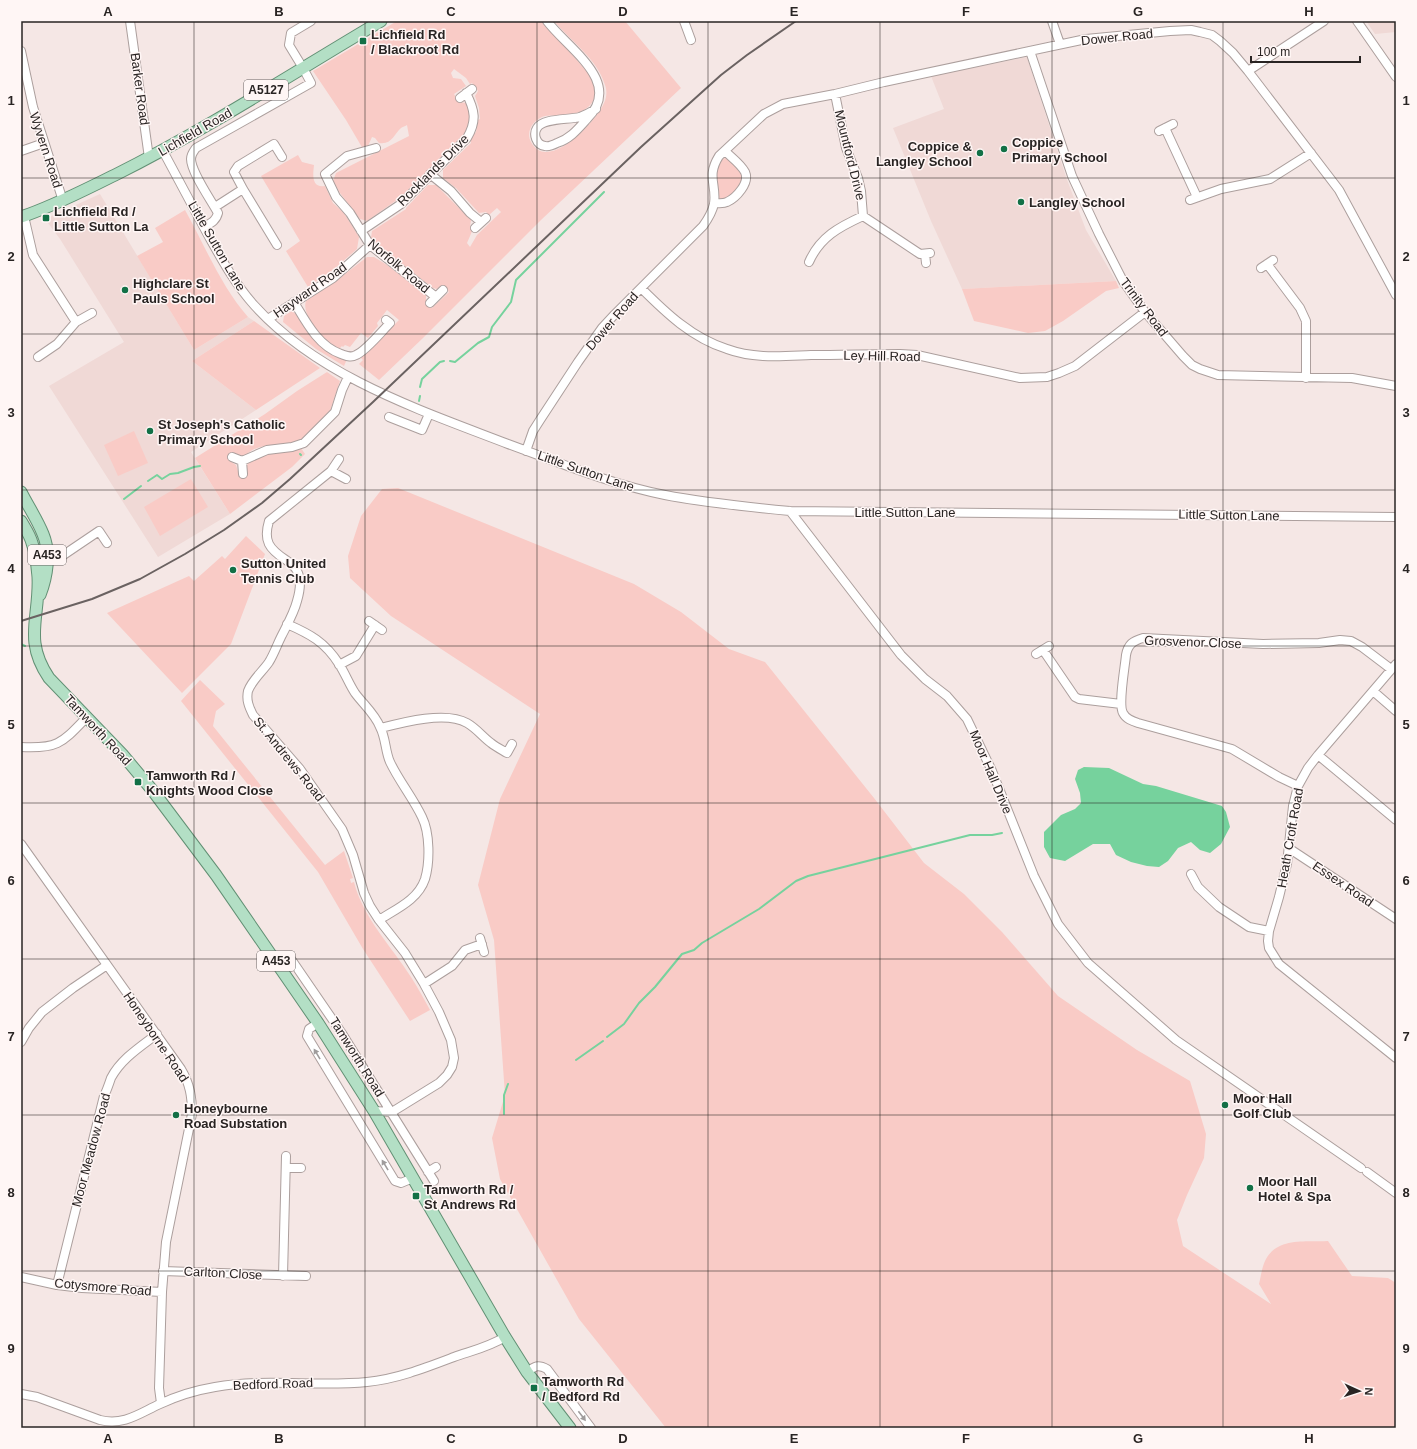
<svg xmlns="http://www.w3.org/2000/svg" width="1417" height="1449" font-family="Helvetica,sans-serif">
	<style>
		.built { fill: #f0d9d6 }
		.green { fill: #f9cbc6 }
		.water { fill: #76d29d }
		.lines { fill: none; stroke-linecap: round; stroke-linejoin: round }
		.stream { stroke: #76d29d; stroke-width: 2 }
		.minor-casing { stroke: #ac9f9d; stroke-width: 10 }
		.major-casing { stroke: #629074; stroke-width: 13 }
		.minor { stroke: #fff; stroke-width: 8 }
		.major { stroke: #b3dfc5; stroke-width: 11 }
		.rail { stroke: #6a6261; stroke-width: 2 }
		.oneway { fill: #9f9c9c }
		.grid { fill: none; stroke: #292423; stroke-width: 1; stroke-opacity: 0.55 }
		.poi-dot { fill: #127046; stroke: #fff6f5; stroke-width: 1.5 }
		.labels { text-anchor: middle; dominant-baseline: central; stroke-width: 3; stroke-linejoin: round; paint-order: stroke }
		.shield { fill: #fff6f5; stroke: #696362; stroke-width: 1 }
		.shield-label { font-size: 12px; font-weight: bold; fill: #292423 }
		.poi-label { font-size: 13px; font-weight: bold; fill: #292423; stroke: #fff6f5; text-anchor: start }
		.street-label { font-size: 13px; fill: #292423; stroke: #fff6f5 }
		.neatline { fill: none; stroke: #292423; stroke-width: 1.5 }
		.grid-label { font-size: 13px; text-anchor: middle; font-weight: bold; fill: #292423 }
	</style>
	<rect width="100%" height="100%" fill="#f5e7e5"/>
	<path class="built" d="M1366,21h30v11l-21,2z
		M1027,57l39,120 20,53 30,51 -154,8 -31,-68 -38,-93 51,-19 -13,-33z
		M100,194l94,156 54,-33 6,4 -62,40 64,49 -65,42 39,62 -72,43 -109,-171 75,-44 -64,-103 -15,-20z"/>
	<path class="green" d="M397,21h145l49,55c12,23 -2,37 -25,39 -7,1 -15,0 -21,1 -11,3 -20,15 -14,26 17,32 66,-22 73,-39 3,-6 3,-13 1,-18 -7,-25 -34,-44 -51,-64h71l56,67 -140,132 -118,118 -44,42 -20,-16 4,-4 -2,-2 38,-38 -12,-10 -10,13 1,3 -10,12 -7,-5 -11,14 -5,-2 -2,2 -1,-1 -3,3c-6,-4 -13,-8 -18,-14 -7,-7 -19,-24 -15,-34l30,-20 31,-24h7l13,8 39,30v6l6,7 17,-16 -7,-7 -5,4 -4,-1 -60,-46 -2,-4 1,-7 34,-22v-1l22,-23h8l35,35 -1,6 3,3 -6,14 3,4 7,-12 24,-23 -4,-4 -8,7 -3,-3 -7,1 -23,-25 -13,-10v-8l28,-27 -1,-4 6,-7 2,-12 2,-1 -1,-11 -4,-12 3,-5 -6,-8 -2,1 -4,-6 -12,-9 -3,4 2,5 8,1 5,7 -12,8 5,8 7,1c6,9 4,19 0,29l-65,65 -34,24 -7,-2 -20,-26 -7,-12 3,-8 73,-37 -2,-11c-1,1 -5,2 -6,3 -7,6 -9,17 -22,15l-4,-5 -3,-1 -4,9 -5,3 -17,-29 -33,-49z
		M298,155l4,7 12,3c-1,9 -3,23 11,21l8,17 11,10 15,24 -2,12 -23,20 -26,18 -22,-36 14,-10 -39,-65z
		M725,158l3,1 14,15v9l-15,17h-7l-2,-2c-1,-12 -7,-33 7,-40z
		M185,210c20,36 36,76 63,107l-54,33 -57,-94 26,-14 -8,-14z
		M1116,281l3,7 -13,3 -43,30 -18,10 -17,2 -54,-12 -12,-32z
		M292,311l6,5 37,39 12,4 -3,7 -28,-17 -33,-27 1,-6z
		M254,321l66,47 -64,42 -64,-49z
		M327,372l13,9 -9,27 2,2c-7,6 -27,29 -34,32 -17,5 -38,-1 -52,12l1,2 -17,4 -1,1 6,4 2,6h2v6h5c0,-4 0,-9 2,-12 8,-13 41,-13 54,-17l4,6 -13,13 -62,47 -35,-56 70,-44 32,-23z
		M134,431l14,32 -30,13 -14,-31z
		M191,479l17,28 -48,29 -16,-29z
		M398,488l236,96 47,28 48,37 36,13 109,136 50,65 40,31 38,38 56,64 79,54 53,31 16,53 -2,24 -17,37 -10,25 6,26 88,58 -12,-20c2,-8 3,-18 7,-25 12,-22 40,-17 62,-18l24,35 36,2 8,5v145h-730l-87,-109 -79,-140 -8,-41 13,-43 -11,-155 -16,-55 22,-86 40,-85 -149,-98 -41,-38 -2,-22 13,-40 21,-27z
		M246,536l19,18 -34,90 -49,49 -75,-80 82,-37 5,5 28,-25 3,3z
		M200,680l25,24 -9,7 -3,15 112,139 19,-14 9,27 -3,1 1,4 3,-1c9,36 38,65 57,95 7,11 13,22 19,33l-20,11 -47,-72 -45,-77 -137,-171z"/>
	<path class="water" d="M1084,767l25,1 34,16 13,2 66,20 4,6 4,15 -9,17 -11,9 -10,-3 -9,-8 -13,6 -10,13 -9,6 -12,-1 -16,-4 -15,-7 -6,-11h-17l-28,17 -15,-3 -6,-11v-15l17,-17 14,-6 6,-6 -1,-10 -5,-14 3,-9z"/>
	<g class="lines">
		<path class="stream" d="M450,361l5,1 23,-19 11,-6 3,-10 19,-25 5,-22 88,-88
			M420,387l2,-8 18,-17 4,-1
			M419,401l1,-5
			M300,454l1,1
			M148,481l9,-6 5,4 8,-5 8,-1 16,-6 6,-1
			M124,499l17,-13
			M21,644l4,2
			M607,1037l17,-13 15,-21 16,-16 27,-33 12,-4 8,-7 57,-34 37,-28 12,-5 162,-41h22l10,-2
			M576,1060l27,-19
			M504,1114v-19l4,-11"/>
		<g class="minor-casing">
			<path id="minor" d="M130,21l19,137
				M547,21c21,28 77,61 40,98 -9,10 -17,20 -30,24 -4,2 -8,4 -12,3 -9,-1 -12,-12 -8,-18 6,-10 31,-8 43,-11 5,-2 11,-5 16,-8
				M684,21l7,19
				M1052,21l8,23
				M1357,21l39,56
				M21,51l12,56 30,94
				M1030,51l42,125 27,58 24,47 22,31 38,44 9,9 8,4 18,6 134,3 44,8
				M1248,71l76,-50
				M835,94l11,54 12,30 3,13 2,25 57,38 10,-1
				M460,98l12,-9
				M1165,128l32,69
				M1159,131l14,-7
				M376,148l-29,8 -22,18 11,23 14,16 20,32 66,52
				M21,151l23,-8
				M163,151c15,28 30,56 45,84 14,25 27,49 46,70 65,72 166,105 254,139 52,19 102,40 157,51 41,8 83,12 125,16l606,6
				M430,174l21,17 19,22 11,9
				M1190,200l31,-11 49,-10 41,-26
				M714,203c4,0 9,1 13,-1 9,-4 23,-19 18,-30 -4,-8 -14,-15 -20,-21
				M215,207l28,-18
				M24,216l9,39 43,67
				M204,227c7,-4 12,-6 14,-14 -7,-13 -27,-41 -27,-54 0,-5 3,-8 5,-11l115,-65 -8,-15 -14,-23 2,-12 20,-12
				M475,228l11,-10
				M361,231l40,-27 66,-66c10,-17 8,-28 -1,-45
				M277,245l-34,-56 -9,-17 4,-6 36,-22 8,13
				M925,254l1,9
				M809,262c11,-25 30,-35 54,-46
				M1267,264l33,44 6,13v57
				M1261,268l12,-8
				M641,288c25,25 51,50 86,61 27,10 56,7 84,6 30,0 59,-1 89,-1l17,1 103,23 27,-1 12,-4 16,-7 70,-54
				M294,302c12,20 24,44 47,52 6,2 10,4 15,1 10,-4 26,-24 34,-32l-4,-3
				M430,303l13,-13
				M268,319l65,-41 37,-33
				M38,357l19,-13 19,-22 16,-9
				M389,417l33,13 7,-16
				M526,451l7,-20 7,-11 38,-58 24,-34 13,-14 88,-88c5,-7 9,-13 11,-22 3,-20 -8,-27 5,-48l45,-42 19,-10 52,-10 49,-12 202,-43 84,-8 21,-1 9,2 12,3 8,6 13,12 15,18 91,119 57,105
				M232,457l10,4 25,-11 25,-3 12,-4 31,-31 7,-22 6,-13
				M339,459l-8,12 -62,50c-6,20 0,28 17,39 4,3 9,6 11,11 5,9 3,20 0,30 -3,12 -10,24 -16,36 -4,8 -7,17 -12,25 -6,9 -17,18 -21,29 -2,9 1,16 5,24l47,54 42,60 11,26 11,38 6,13 9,14 26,33 19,31 15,28 12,28 3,18 -2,9 -5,8 -8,8 -47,29 -18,-1
				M242,461l1,13
				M331,471l15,8
				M790,511l111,144 24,24 22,17 20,23 25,52 42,105 24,48 30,39 88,77 185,128
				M43,559l19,-3 37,-25 8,12
				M369,621l13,9
				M287,624c23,10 38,18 52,40 6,9 10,20 16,29 8,11 20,21 25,34 6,11 5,24 10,35 9,19 23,36 32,55 8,16 8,45 3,62 -7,21 -29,30 -46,41
				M1043,650l32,47 4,2 42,5
				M1036,654l13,-8
				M1396,664l-78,91 -10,13 -10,18 -5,20 -6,58 -8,33 -10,34 -1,10 1,7 10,16 117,94
				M339,665l17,-9 19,-31
				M1373,691l23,20
				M381,728c23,-6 65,-17 86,-5 9,5 16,14 24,20 5,4 11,7 16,10l5,-9
				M21,747c37,2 41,-4 66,-30
				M1318,755l78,65
				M1298,786l-19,-9 -47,-28 -94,-26c-6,-2 -12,-4 -15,-10 -5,-9 2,-46 3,-58 2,-11 7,-14 17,-17l120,6 56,-1 21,-3 11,1 11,6 29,22
				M21,844l160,225c9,15 11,28 11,45l-26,128 -4,50 -3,96 2,15
				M1290,849l106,70
				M1191,874l7,13 21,20 30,20 20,4
				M480,938l4,14
				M276,962c5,-4 9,-8 15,-3l50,73 93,149
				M424,984l28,-18 13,-16 17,-6
				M318,1023l-9,6 -2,7 88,145 6,2 12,-5
				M21,1042l8,-14 13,-16 31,-24 34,-23
				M286,1168h15
				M428,1172l8,-5
				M1367,1172l29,21
				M163,1271l143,5
				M283,1276l3,-120
				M21,1277l36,8 25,3 80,4
				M57,1285l47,-189c3,-6 5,-12 7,-18 10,-19 29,-31 46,-44
				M527,1372c8,-6 11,-8 20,-3l44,59
				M21,1394l16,3 63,23c24,6 40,-7 60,-16 17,-8 37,-14 55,-17 50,-9 101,0 152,-5 30,-3 58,-14 87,-25 17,-6 35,-10 51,-20"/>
		</g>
		<g class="major-casing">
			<path id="major" d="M21,217c33,-11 63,-27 94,-42 92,-46 178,-102 266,-154
				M21,492c7,14 16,27 22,42 8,19 4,43 -3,61
				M21,521c4,7 9,14 11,22 4,10 5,23 6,34 2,40 -15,63 11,101l73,76 31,37 63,84 102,148 56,88 131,226 22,35 43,56"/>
		</g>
		<use href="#minor" class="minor"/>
		<use href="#major" class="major"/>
		<path class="rail" d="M21,621l71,-22 48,-20 45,-25 39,-24 38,-27 28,-24 83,-77 268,-255 80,-72 26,-20 49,-34"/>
	</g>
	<defs><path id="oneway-solid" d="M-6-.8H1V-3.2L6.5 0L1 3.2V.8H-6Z"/></defs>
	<g class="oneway">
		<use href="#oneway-solid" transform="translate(317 1054) rotate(-121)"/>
		<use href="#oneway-solid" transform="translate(385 1165) rotate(-121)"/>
		<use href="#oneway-solid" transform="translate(582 1416) rotate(53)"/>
	</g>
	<path class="grid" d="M194,21v1407M365,21v1407M537,21v1407M708,21v1407M880,21v1407M1052,21v1407M1223,21v1407M21,178h1375M21,334h1375M21,490h1375M21,646h1375M21,803h1375M21,959h1375M21,1115h1375M21,1271h1375"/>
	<g class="poi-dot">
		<rect x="359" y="37" width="8" height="8" rx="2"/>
		<circle cx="1004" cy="149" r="4"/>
		<circle cx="980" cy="153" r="4"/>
		<circle cx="1021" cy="202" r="4"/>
		<rect x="42" y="214" width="8" height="8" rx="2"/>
		<circle cx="125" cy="290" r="4"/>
		<circle cx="150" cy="431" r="4"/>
		<circle cx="233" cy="570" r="4"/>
		<rect x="134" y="778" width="8" height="8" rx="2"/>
		<circle cx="1225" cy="1105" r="4"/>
		<circle cx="176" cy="1115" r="4"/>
		<circle cx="1250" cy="1188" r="4"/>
		<rect x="412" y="1192" width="8" height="8" rx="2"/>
		<rect x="530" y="1384" width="8" height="8" rx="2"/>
	</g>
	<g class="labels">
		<g class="shield">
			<rect x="244" y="80" width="44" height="20" rx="3"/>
			<rect x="28" y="545" width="38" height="20" rx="3"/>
			<rect x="257" y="951" width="38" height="20" rx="3"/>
		</g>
		<g class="shield-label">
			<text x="266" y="90">A5127</text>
			<text x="47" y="555">A453</text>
			<text x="276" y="961">A453</text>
		</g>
		<g class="poi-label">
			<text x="371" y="34">Lichfield Rd<tspan x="371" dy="15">/ Blackroot Rd</tspan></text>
			<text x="1012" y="142">Coppice<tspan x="1012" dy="15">Primary School</tspan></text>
			<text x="972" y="146" text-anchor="end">Coppice &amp;<tspan x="972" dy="15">Langley School</tspan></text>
			<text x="1029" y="202">Langley School</text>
			<text x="54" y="211">Lichfield Rd /<tspan x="54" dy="15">Little Sutton La</tspan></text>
			<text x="133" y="283">Highclare St<tspan x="133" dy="15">Pauls School</tspan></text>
			<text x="158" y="424">St Joseph's Catholic<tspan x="158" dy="15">Primary School</tspan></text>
			<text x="241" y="563">Sutton United<tspan x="241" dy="15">Tennis Club</tspan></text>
			<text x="146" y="775">Tamworth Rd /<tspan x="146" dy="15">Knights Wood Close</tspan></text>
			<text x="1233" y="1098">Moor Hall<tspan x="1233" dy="15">Golf Club</tspan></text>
			<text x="184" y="1108">Honeybourne<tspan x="184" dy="15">Road Substation</tspan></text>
			<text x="1258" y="1181">Moor Hall<tspan x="1258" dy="15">Hotel &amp; Spa</tspan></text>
			<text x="424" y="1189">Tamworth Rd /<tspan x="424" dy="15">St Andrews Rd</tspan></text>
			<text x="542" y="1381">Tamworth Rd<tspan x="542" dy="15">/ Bedford Rd</tspan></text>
		</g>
		<g class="street-label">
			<text transform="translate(1117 37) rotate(-6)">Dower Road</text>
			<text transform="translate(140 89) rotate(82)">Barker Road</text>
			<text transform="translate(195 132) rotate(-30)">Lichfield Road</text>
			<text transform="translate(46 150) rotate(72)">Wyvern Road</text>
			<text transform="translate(850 155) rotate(76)">Mountford Drive</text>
			<text transform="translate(433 170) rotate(-45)">Rocklands Drive</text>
			<text transform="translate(217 246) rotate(60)">Little Sutton Lane</text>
			<text transform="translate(399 266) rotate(40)">Norfolk Road</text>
			<text transform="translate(310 290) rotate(-35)">Hayward Road</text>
			<text transform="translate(1144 307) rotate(53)">Trinity Road</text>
			<text transform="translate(612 321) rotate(-49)">Dower Road</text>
			<text transform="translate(882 356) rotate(1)">Ley Hill Road</text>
			<text transform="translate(586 471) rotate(19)">Little Sutton Lane</text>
			<text x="905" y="512">Little Sutton Lane</text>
			<text transform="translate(1229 515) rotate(1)">Little Sutton Lane</text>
			<text transform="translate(1193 642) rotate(2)">Grosvenor Close</text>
			<text transform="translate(98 730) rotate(47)">Tamworth Road</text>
			<text transform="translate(289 759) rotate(51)">St. Andrews Road</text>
			<text transform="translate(991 772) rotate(67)">Moor Hall Drive</text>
			<text transform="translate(1290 838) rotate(-80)">Heath Croft Road</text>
			<text transform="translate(1343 884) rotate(34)">Essex Road</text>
			<text transform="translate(156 1037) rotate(56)">Honeyborne Road</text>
			<text transform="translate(357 1057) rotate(58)">Tamworth Road</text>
			<text transform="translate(91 1150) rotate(-75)">Moor Meadow Road</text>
			<text transform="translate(223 1273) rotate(3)">Carlton Close</text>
			<text transform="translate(103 1287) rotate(5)">Cotysmore Road</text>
			<text transform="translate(273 1384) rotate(-2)">Bedford Road</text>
		</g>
	</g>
	<rect width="1417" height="1449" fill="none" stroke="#fff6f5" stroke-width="44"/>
	<g transform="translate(1359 1391) rotate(93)" stroke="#fff6f5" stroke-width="3" paint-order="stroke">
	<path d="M0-3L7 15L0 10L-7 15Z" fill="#292423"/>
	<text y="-6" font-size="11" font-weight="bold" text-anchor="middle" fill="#292423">N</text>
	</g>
	<path d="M1251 56v6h109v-6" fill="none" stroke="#292423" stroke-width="2"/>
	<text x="1257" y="56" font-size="12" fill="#292423" stroke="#fff6f5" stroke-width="3" paint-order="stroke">100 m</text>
	<rect x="22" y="22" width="1373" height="1405" class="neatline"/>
	<g class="grid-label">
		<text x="108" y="16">A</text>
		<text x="279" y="16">B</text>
		<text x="451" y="16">C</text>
		<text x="623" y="16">D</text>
		<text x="794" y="16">E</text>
		<text x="966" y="16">F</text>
		<text x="1138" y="16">G</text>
		<text x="1309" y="16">H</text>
		<text x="11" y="105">1</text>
		<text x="1406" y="105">1</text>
		<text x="11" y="261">2</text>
		<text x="1406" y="261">2</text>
		<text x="11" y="417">3</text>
		<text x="1406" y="417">3</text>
		<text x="11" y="573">4</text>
		<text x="1406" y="573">4</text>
		<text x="11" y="729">5</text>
		<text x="1406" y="729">5</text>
		<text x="11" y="885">6</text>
		<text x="1406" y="885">6</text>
		<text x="11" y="1041">7</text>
		<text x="1406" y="1041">7</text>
		<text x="11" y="1197">8</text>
		<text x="1406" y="1197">8</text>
		<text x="11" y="1353">9</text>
		<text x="1406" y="1353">9</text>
		<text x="108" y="1443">A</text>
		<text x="279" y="1443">B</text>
		<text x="451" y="1443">C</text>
		<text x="623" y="1443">D</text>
		<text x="794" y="1443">E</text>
		<text x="966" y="1443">F</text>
		<text x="1138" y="1443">G</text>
		<text x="1309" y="1443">H</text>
	</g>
</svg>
